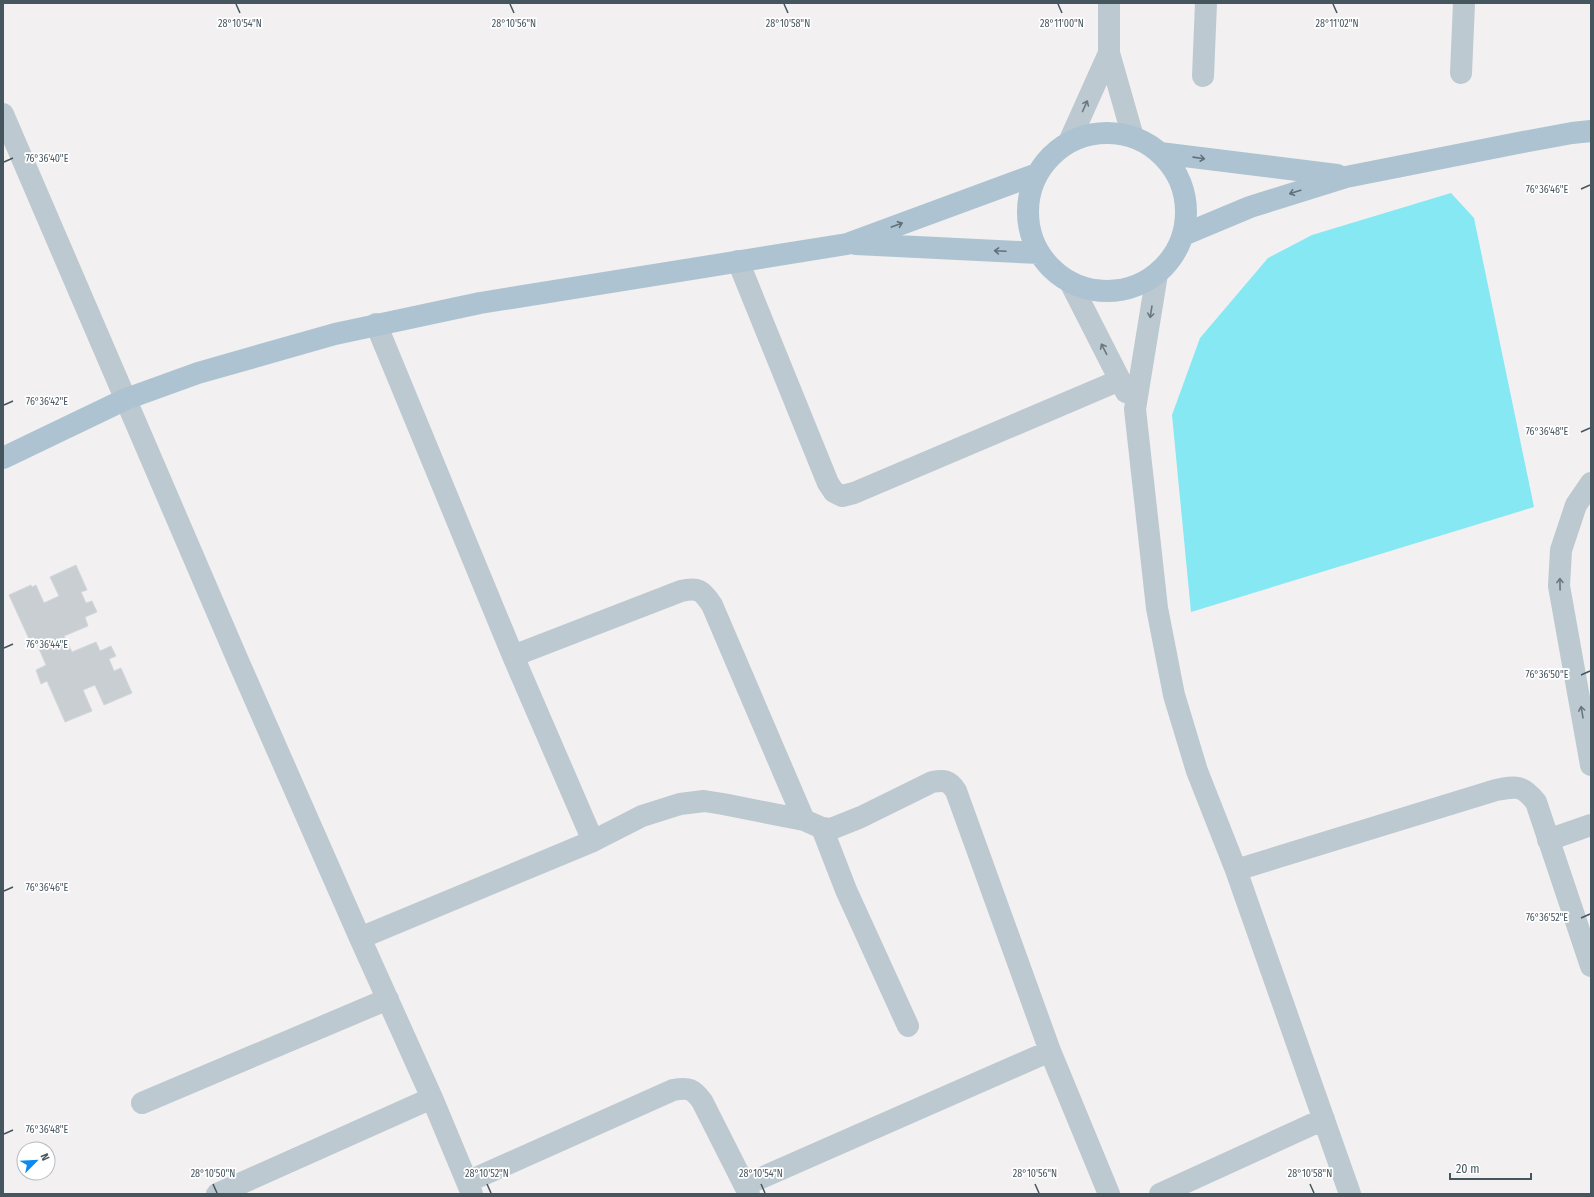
<svg xmlns="http://www.w3.org/2000/svg" width="1594" height="1197" font-family="'Fira Sans Condensed',sans-serif">
	<style>
		.water { fill: #85e8f3 }
		.building { fill: #c9ced3; stroke: #d3d7dc }
		.lines { fill: none; stroke-linecap: round; stroke-linejoin: round }
		.minor { stroke: #bcc9d0; stroke-width: 22 }
		.major { stroke: #adc3d1; stroke-width: 22 }
		.oneway { stroke: #697881 }
		.oneway2 { stroke: #60717c }
		.ticks { fill: none; stroke: #46565f; stroke-width: 1.5 }
		.ticks-label { font-size: 10px; text-anchor: middle; fill: #46565f; stroke: #fff; stroke-width: 3.5; stroke-linejoin: round; paint-order: stroke }
	</style>
	<rect width="100%" height="100%" fill="#f2f0f0"/>
	<path class="water" d="M1451,193l23,25 60,289 -343,105 -19,-197 28,-77 68,-80 44,-23z"/>
	<path class="building" d="M76,565l11,25 -6,2 5,11 6,-2 5,11 -12,5 3,9 -24,10 8,16 24,-10 4,9 11,-5 5,10 -7,3 5,12 7,-3 11,25 -28,12 -9,-20 -12,5 9,21 -27,11 -18,-41 -6,3 -5,-14 10,-5 -12,-28 -5,2 -20,-44 22,-10 1,2 4,-2 8,18 15,-7 -9,-19z"/>
	<g class="lines">
		<path class="minor" d="M1109,3v50l24,84
			M1461,73l3,-70
			M1203,76l3,-73
			M3,114l236,549 121,275 72,160 40,96
			M1069,142l40,-89
			M738,261l90,222 6,9 8,4 12,-3 266,-113
			M1157,274l-22,135 22,199 17,87 23,76 39,99 114,324
			M1070,282l56,110
			M376,324l137,332 80,185
			M1591,483l-15,22 -15,45 -2,36 32,179
			M513,656l168,-65c17,-4 21,-1 31,14l92,215
			M822,828l24,62 62,136
			M1548,840l43,-15
			M1236,870l260,-80c21,-4 26,-5 40,12l55,164
			M360,938l233,-97 49,-25 38,-12 24,-3 19,3 81,16 18,8 9,1 30,-12 71,-35c12,-2 17,-2 24,9l94,260 59,143
			M142,1103l246,-104
			M467,1182l206,-92c16,-3 20,-1 29,11l47,93
			M745,1185l305,-134
			M217,1194l215,-96
			M1160,1194l164,-75"/>
		<path class="major" d="M1028 212a79 79 0 1 1 158 0a79 79 0 1 1-158 0Z
			M1160,153l177,22
			M1183,235l67,-28 96,-30 177,-35 49,-9 19,-2
			M856,244l183,9
			M3,458l123,-59 72,-26 137,-39 145,-31 367,-59 190,-70"/>
	</g>
	<defs><path id="oneway-shaft" d="M-6 0H5M1.5-3L5.5 0L1.5 3" fill="none" stroke-width="1.6" stroke-linecap="round" stroke-linejoin="round"/></defs>
	<g class="oneway">
		<use href="#oneway-shaft" transform="translate(1085 106) rotate(-66)"/>
		<use href="#oneway-shaft" transform="translate(1151 312) rotate(99)"/>
		<use href="#oneway-shaft" transform="translate(1104 349) rotate(-117)"/>
		<use href="#oneway-shaft" transform="translate(1560 584) rotate(-91)"/>
		<use href="#oneway-shaft" transform="translate(1582 712) rotate(-100)"/>
	</g>
	<g class="oneway2">
		<use href="#oneway-shaft" transform="translate(1199 158) rotate(8)"/>
		<use href="#oneway-shaft" transform="translate(1295 192) rotate(162)"/>
		<use href="#oneway-shaft" transform="translate(897 225) rotate(-20)"/>
		<use href="#oneway-shaft" transform="translate(1000 251) rotate(-177)"/>
	</g>
	<path class="ticks" d="M236,4l4,9M510,4l4,9M784,4l4,9M1058,4l4,9M1333,4l4,9M4,162l9,-4M1581,189l9,-4M4,405l9,-4M1581,432l9,-4M4,648l9,-4M1581,675l9,-4M4,891l9,-4M1581,918l9,-4M4,1134l9,-4M213,1184l4,9M487,1184l4,9M761,1184l4,9M1035,1184l4,9M1310,1184l4,9"/>
	<g class="ticks-label">
		<text x="240" y="27">28°10'54"N</text>
		<text x="514" y="27">28°10'56"N</text>
		<text x="788" y="27">28°10'58"N</text>
		<text x="1062" y="27">28°11'00"N</text>
		<text x="1337" y="27">28°11'02"N</text>
		<text x="47" y="162">76°36'40"E</text>
		<text x="1547" y="193">76°36'46"E</text>
		<text x="47" y="405">76°36'42"E</text>
		<text x="1547" y="435">76°36'48"E</text>
		<text x="47" y="648">76°36'44"E</text>
		<text x="1547" y="678">76°36'50"E</text>
		<text x="47" y="891">76°36'46"E</text>
		<text x="1547" y="921">76°36'52"E</text>
		<text x="47" y="1133">76°36'48"E</text>
		<text x="213" y="1177">28°10'50"N</text>
		<text x="487" y="1177">28°10'52"N</text>
		<text x="761" y="1177">28°10'54"N</text>
		<text x="1035" y="1177">28°10'56"N</text>
		<text x="1310" y="1177">28°10'58"N</text>
	</g>
	<rect width="1594" height="1197" fill="none" stroke="#46565f" stroke-width="8"/>
	<g transform="translate(36 1161) rotate(66)"><circle r="19" fill="#ffffff" stroke="#b5bbbf"/>
	<path d="M0-3L7 15L0 10L-7 15Z" fill="#0b8af1"/>
	<text y="-6" font-size="11" font-weight="bold" text-anchor="middle" fill="#46565f">N</text>
	</g>
	<path d="M1450 1173v6h81v-6" fill="none" stroke="#46565f" stroke-width="2"/>
	<text x="1456" y="1173" font-size="12" fill="#46565f" stroke="#ffffff" stroke-width="3" paint-order="stroke">20 m</text>
</svg>
